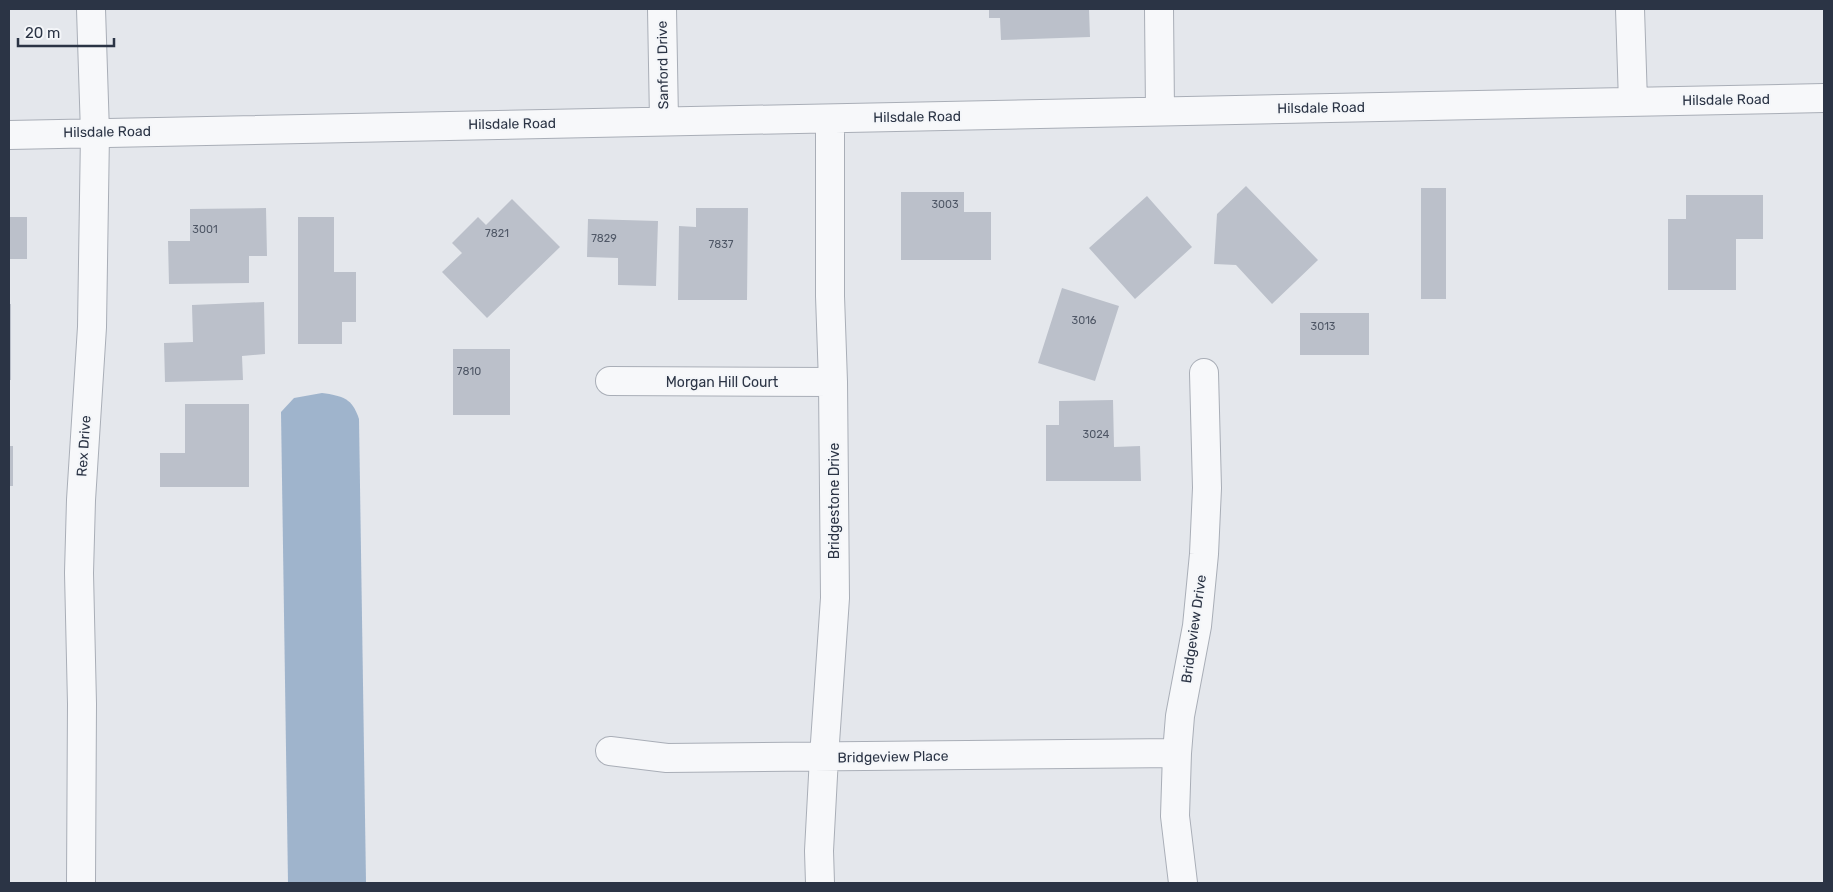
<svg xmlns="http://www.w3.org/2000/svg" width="1833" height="892" font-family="Rubik,sans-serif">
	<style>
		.water { fill: #9fb4cc }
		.building { fill: #bbc0ca }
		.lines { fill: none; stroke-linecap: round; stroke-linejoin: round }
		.street-casing { stroke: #a9aeb7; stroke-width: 30 }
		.street { stroke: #f7f8fa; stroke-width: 28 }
		.labels { text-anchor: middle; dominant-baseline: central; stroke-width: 4; stroke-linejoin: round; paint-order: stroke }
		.number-label { font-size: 11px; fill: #4f5766 }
		.street-label { font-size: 14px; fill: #2b3445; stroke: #f4f6f9 }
	</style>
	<rect width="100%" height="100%" fill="#e4e7ec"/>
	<path class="water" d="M322,393c21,3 30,5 37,26l7,464h-78l-7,-471 13,-14z"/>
	<path class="building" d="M989,9h100l1,28 -89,3 -1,-22h-11z
		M1246,186l72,74 -46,44 -36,-39 -22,-1 3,-50z
		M1421,188h25v111h-25z
		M901,192h63v20h27v48h-90z
		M1686,195h77v44h-27v51h-68v-71h18z
		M1147,196l45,51 -57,52 -46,-51z
		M512,199l48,48 -73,71 -45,-46 20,-19 -10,-10 26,-26 8,8z
		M266,208l1,48h-18v27l-80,1 -1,-43h22v-32z
		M696,208h52l-1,92h-69l1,-74 17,1z
		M9,217h18v42h-18z
		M298,217h36v55h22v50h-14v22h-44z
		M588,219l70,2 -2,65 -38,-1v-27l-31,-1z
		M1062,288l57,18 -24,75 -57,-18z
		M264,302l1,52 -23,2 1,24 -78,2 -1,-39 29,-1 -1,-37z
		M9,304h2v76h-2z
		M1300,313h69v42h-69z
		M453,349h57v66h-57z
		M1113,400l1,47 26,-1 1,35h-95v-56h13v-24z
		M185,404h64v83h-89v-34h25z
		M9,446h4v40h-4z"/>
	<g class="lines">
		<g class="street-casing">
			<path id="street" d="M662,9l2,111
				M1159,9l1,102
				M1630,9l3,93
				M9,135l1815,-37
				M610,381l223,1
				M610,751l57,7 510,-5
				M81,883l1,-179 -3,-131 2,-73 11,-173 3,-194 -4,-124
				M820,883l-1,-32 5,-94 11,-159 -2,-216 -3,-86v-177
				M1183,883l-8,-67 2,-63 3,-37 17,-90 7,-72 3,-66 -3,-115"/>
		</g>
		<use href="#street" class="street"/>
	</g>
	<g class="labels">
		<g class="number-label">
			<text x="945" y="204">3003</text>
			<text x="205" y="229">3001</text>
			<text x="497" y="233">7821</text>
			<text x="604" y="238">7829</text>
			<text x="721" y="244">7837</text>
			<text x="1084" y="320">3016</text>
			<text x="1323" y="326">3013</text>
			<text x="469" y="371">7810</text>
			<text x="1096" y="434">3024</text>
		</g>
		<g class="street-label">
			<text transform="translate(663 65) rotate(-91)">Sanford Drive</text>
			<text transform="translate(1726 100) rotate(-1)">Hilsdale Road</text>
			<text transform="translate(1321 108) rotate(-1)">Hilsdale Road</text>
			<text transform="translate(917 117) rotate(-1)">Hilsdale Road</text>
			<text transform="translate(512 124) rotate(-1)">Hilsdale Road</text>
			<text transform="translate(107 132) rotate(-1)">Hilsdale Road</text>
			<text x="722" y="382">Morgan Hill Court</text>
			<text transform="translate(84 446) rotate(-86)">Rex Drive</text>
			<text transform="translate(834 501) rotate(-90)">Bridgestone Drive</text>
			<text transform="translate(1194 629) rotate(-82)">Bridgeview Drive</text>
			<text transform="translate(893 757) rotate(-1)">Bridgeview Place</text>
		</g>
	</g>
	<rect width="1833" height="892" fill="none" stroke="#2b3445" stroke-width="20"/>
	<path d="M18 38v8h96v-8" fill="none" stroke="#2b3445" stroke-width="2.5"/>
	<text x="25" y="38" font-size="15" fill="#2b3445" stroke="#f4f6f9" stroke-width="4" paint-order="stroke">20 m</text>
</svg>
